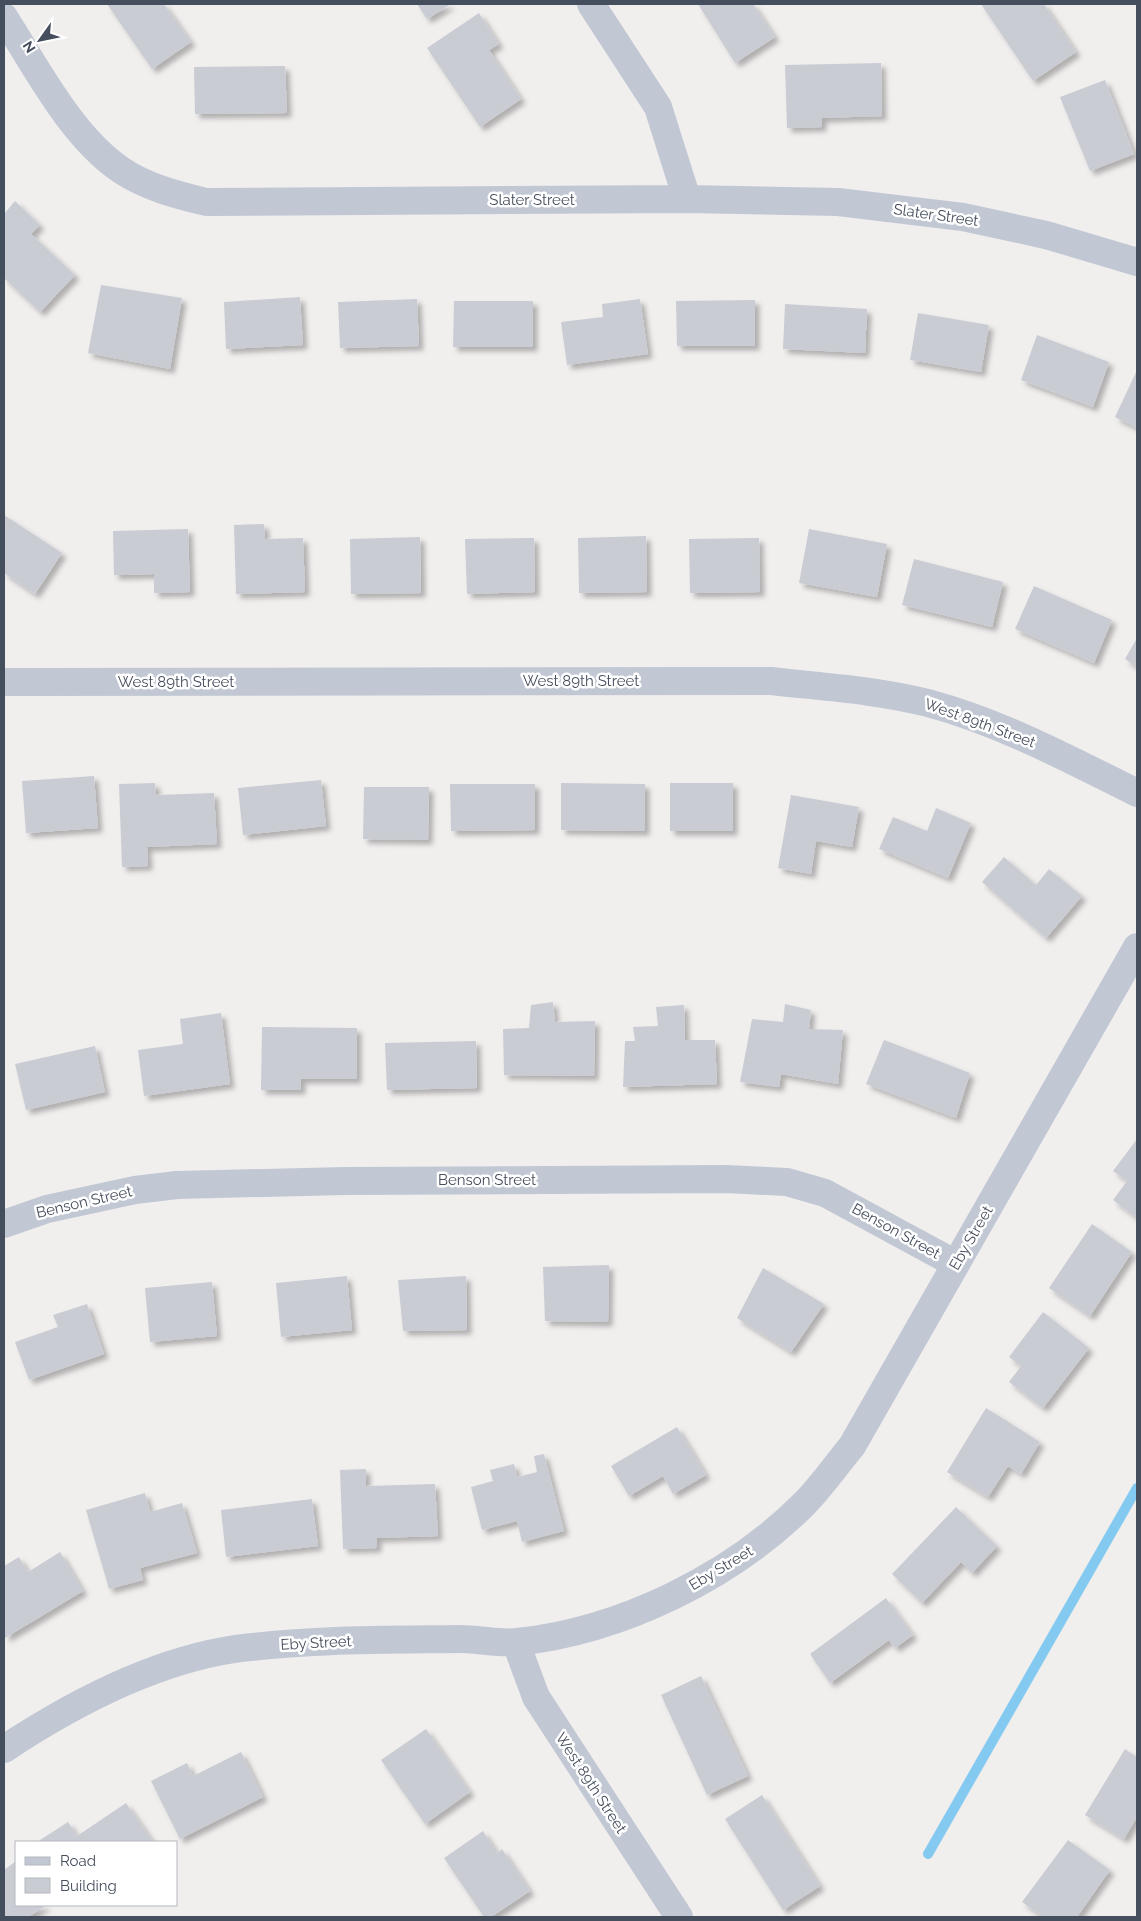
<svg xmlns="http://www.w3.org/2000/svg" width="1141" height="1921" font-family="Raleway,sans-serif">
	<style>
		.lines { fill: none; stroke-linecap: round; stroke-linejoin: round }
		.stream { stroke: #84caf0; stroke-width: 10 }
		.building { fill: #caccd4; filter: url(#shadow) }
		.minor { stroke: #c1c8d4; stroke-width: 28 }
		.labels { text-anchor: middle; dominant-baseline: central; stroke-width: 5; stroke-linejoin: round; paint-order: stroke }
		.street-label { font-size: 15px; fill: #454e5d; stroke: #fff }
	</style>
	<defs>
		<filter id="shadow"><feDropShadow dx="4.5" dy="4.5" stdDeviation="2.5" flood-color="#0004"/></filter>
	</defs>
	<rect width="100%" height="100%" fill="#f1eeee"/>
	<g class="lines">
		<path class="stream" d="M928,1854l209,-366"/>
	</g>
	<path class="building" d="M107,4h57l27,38 -39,27z
		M417,4h34l-24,15z
		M698,4h55l22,33 -40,26z
		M981,4h63l32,48 -43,29z
		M479,13l20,31 -10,6 32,49 -41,28 -53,-79z
		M881,63l1,53 -60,2v9l-35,1 -2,-63z
		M285,66l2,47 -92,1 -1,-47z
		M1105,80l29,74 -44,17 -30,-74z
		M15,201l25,24 -9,9 44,41 -35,37 -36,-34v-64z
		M101,285l81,13 -12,71 -82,-16z
		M300,297l3,48 -77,4 -2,-47z
		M417,299l2,47 -79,2 -2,-46z
		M640,299l8,55 -81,11 -6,-43 42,-5 -1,-13z
		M755,300v46h-78l-1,-45z
		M454,301h79v46h-80z
		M785,304l82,5 -2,44 -82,-4z
		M918,313l71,12 -8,47 -71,-12z
		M1037,335l72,27 -16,45 -72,-27z
		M1137,370v58l-22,-11z
		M4,515l58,38 -27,41 -31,-21z
		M264,524l1,15 38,-1 2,54 -69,2 -2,-69z
		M188,529l2,63 -36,1v-19l-40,1 -1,-44z
		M809,529l78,15 -10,53 -78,-14z
		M646,536l1,56 -68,1 -1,-55z
		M420,537l1,56 -70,1 -1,-55z
		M534,538l1,54 -68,2 -2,-55z
		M759,538l1,54 -70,1 -1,-54z
		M914,559l89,23 -11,45 -90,-22z
		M1034,586l78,34 -18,43 -79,-34z
		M1137,638v29l-12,-8z
		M94,776l4,52 -72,5 -4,-52z
		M321,780l5,46 -83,9 -5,-47z
		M155,783l1,12 58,-2 3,51 -70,3 1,19 -26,1 -3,-83z
		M561,783l84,1v47l-84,-1z
		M670,783h63v48h-63z
		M450,784h85v46l-84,1z
		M364,787h65l-1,53 -65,-1z
		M791,795l68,12 -7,40 -36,-6 -5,33 -33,-6z
		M936,808l35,15 -23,55 -69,-29 14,-32 34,14z
		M1004,857l32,28 13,-16 33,27 -36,42 -64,-56z
		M553,1002l2,20 40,-1 -1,55 -90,-1 -1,-46 26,-1 2,-23z
		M785,1004l26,6 -2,19 34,1 -5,54 -57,-10 -2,13 -39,-5 12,-63 31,3z
		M684,1005l1,35h30l2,44 -94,3 2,-46h10l-2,-14 25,-1 -2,-19z
		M221,1013l9,71 -86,12 -6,-46 45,-6 -3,-25z
		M262,1027l95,1v51h-56v11h-40z
		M884,1040l86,33 -14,45 -90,-34z
		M476,1041l1,47 -90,2 -2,-47z
		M95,1046l10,46 -79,18 -11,-46z
		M1137,1139v79l-24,-18 14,-19 -14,-10z
		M1092,1224l40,28 -42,64 -41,-28z
		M609,1265l-1,57 -63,-1 -2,-54z
		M763,1268l61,36 -33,48 -54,-34z
		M347,1276l5,54 -71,7 -5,-54z
		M466,1276l1,54 -64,1 -5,-51z
		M212,1282l5,54 -67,6 -5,-54z
		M87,1304l17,50 -75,26 -14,-38 43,-15 -5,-12z
		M1043,1312l46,36 -46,60 -34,-26 12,-16 -12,-9z
		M986,1408l54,34 -19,32 -13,-8 -20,31 -41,-25z
		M677,1427l29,48 -33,19 -10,-18 -34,20 -18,-30z
		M544,1454l20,77 -42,11 -5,-21 -35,9 -11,-43 22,-6 -3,-11 24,-6 3,13 20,-5 -3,-16z
		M366,1469v17l69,-2 3,52 -61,2v10l-34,1 -3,-79z
		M145,1493l5,19 32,-9 15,50 -57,15 3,12 -34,9 -23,-79z
		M312,1499l6,47 -92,11 -5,-47z
		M956,1507l41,39 -25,27 -11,-11 -39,41 -30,-29z
		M60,1552l23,39 -78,47 -1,-72 15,-9 9,15z
		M886,1598l27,37 -18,13 -6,-8 -59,43 -20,-29z
		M701,1676l47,100 -41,19 -46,-100z
		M426,1729l44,63 -45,32 -44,-64z
		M1125,1749l12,8v60l-13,22 -39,-24z
		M241,1752l22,45 -83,42 -29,-58 36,-18 6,13z
		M762,1795l58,91 -37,24 -58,-91z
		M126,1803l27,39h-116l31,-20 9,14z
		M483,1831l14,22 5,-4 28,42 -39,26h-7l-40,-59z
		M1068,1840l42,30 -33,47h-34l-21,-15z
		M16,1861v44h31l-19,12h-24v-47z"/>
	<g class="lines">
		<path class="minor" d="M591,4l67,103 29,92
			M4,17c32,50 67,119 117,153 25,17 56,25 85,32l481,-3 151,3 125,15 83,18 91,27
			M4,682l767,-1c52,6 106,9 157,22 74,20 141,56 209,90
			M4,1224l43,-15 88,-19 42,-5 168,-4 380,-2 62,3 38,11 131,71
			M516,1643l20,54 143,220
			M4,1749c68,-45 150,-88 231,-100 75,-10 151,-9 226,-10 18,0 38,5 56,3 104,-11 214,-65 287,-138 18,-18 32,-39 48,-58l285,-499"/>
	</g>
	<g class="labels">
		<g class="street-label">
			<text x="532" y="200">Slater Street</text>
			<text transform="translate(936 215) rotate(8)">Slater Street</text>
			<text x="581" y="681">West 89th Street</text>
			<text x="176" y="682">West 89th Street</text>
			<text transform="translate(980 723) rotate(20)">West 89th Street</text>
			<text x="487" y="1180">Benson Street</text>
			<text transform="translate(84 1202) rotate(-13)">Benson Street</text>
			<text transform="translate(896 1231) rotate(29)">Benson Street</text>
			<text transform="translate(971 1238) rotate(-60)">Eby Street</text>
			<text transform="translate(721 1568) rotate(-31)">Eby Street</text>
			<text transform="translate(316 1643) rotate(-3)">Eby Street</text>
			<text transform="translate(591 1783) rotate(57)">West 89th Street</text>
		</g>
	</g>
	<rect width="1141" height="1921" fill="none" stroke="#454e5d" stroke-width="10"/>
	<rect x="15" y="1841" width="162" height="65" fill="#ffffff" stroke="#b5b8be"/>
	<rect x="25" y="1857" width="25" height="8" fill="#c1c8d4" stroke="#b5b8be"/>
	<text x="60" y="1866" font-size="15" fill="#454e5d">Road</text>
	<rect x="25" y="1878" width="25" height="15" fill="#caccd4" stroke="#b5b8be"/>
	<text x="60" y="1891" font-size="15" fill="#454e5d">Building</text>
	<g transform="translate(40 40) rotate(237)" stroke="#ffffff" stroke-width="4" paint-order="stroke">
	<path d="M0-4L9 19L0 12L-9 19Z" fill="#454e5d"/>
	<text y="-8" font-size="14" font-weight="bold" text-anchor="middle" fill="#454e5d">N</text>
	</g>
</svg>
